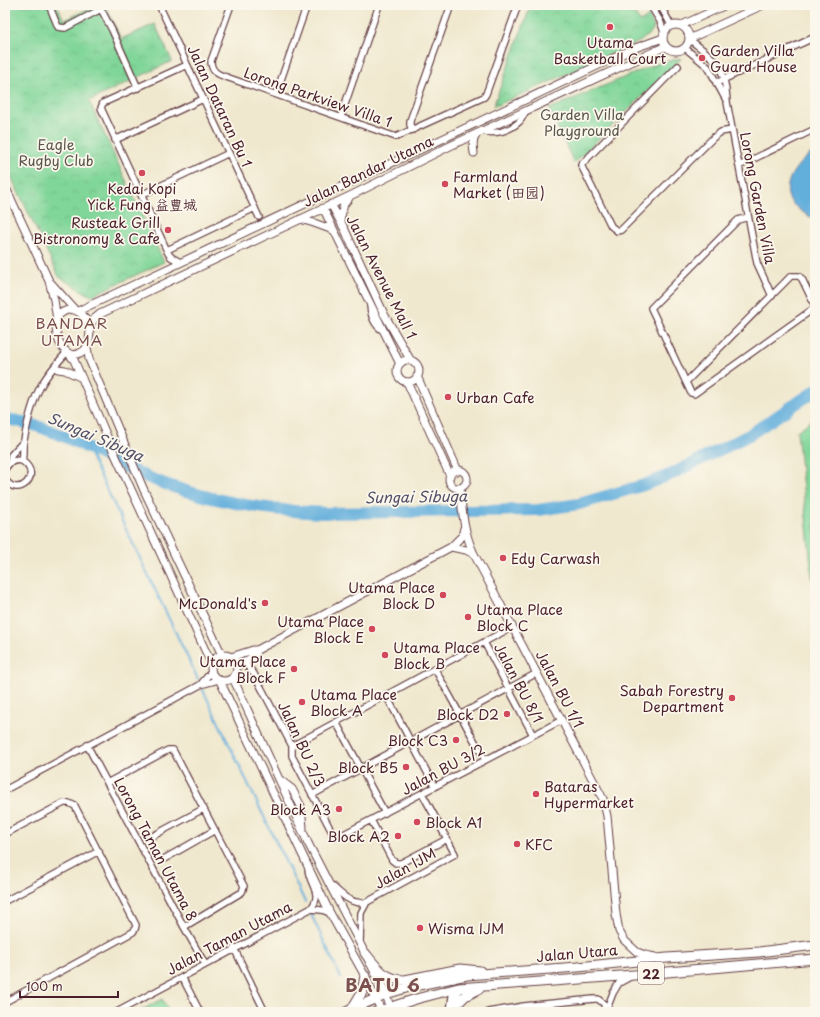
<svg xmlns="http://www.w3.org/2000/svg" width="820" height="1017" font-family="'Playpen Sans','LXGW WenKai TC',sans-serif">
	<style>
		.grass { fill: #80d699; stroke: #657a62 }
		.park { fill: url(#park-crowns); stroke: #657a62 }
		.water { fill: #63afdc; stroke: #566784 }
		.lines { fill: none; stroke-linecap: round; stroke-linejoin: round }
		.stream { stroke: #63afdc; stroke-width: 2 }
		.river { stroke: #63afdc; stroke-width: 12 }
		.minor-casing { stroke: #633d43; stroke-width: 8 }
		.tertiary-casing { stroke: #633d43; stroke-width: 9 }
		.trunk-casing { stroke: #633d43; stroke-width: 11 }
		.minor { stroke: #fff; stroke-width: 5.5 }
		.tertiary { stroke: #fff; stroke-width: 7 }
		.trunk { stroke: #fff; stroke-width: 9 }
		.poi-dot { fill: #d1495b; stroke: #fbf7ec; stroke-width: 1.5 }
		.labels { text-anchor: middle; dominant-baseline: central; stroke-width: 3.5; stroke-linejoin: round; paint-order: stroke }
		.shield { fill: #fbf7ec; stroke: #7f6065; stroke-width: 1 }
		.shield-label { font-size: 13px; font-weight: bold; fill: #4a1f2b }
		.poi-label { font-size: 14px; fill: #4a1f2b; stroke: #fbf7ec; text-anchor: start }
		.street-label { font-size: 14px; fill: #4a1f2b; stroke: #fbf7ec }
		.park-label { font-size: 14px; fill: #5a564c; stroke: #fbf7ec }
		.neighbourhood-label { font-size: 15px; letter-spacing: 1px; fill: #7c504f; stroke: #fbf7ec }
		.water-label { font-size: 15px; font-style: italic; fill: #535169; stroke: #fbf7ec }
		.district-label { font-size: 18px; font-weight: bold; letter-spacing: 1px; fill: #7c504f; stroke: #fbf7ec }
	</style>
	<defs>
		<pattern id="park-crowns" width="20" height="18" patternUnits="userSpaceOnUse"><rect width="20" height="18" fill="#80d699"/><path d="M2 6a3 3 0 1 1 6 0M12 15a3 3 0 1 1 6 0" fill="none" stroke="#70b784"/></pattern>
	</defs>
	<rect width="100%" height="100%" fill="#fbf7ec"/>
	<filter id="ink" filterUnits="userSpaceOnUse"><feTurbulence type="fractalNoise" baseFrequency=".025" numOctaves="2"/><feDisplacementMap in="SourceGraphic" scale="8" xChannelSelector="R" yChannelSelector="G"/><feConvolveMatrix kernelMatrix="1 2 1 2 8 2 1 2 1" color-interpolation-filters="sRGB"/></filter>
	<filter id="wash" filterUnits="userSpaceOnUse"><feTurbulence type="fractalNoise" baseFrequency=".012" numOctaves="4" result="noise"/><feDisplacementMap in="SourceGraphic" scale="16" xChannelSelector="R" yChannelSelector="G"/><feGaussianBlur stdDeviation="0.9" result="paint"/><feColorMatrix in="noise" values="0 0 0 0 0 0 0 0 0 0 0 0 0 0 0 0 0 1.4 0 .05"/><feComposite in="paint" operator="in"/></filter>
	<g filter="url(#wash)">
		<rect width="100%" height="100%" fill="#f0e8ce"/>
		<path class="grass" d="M815,418v186l-18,-173z"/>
		<path class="park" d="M5,5h52l7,15 33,-15h8l16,34 34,-15 17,37 -83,40 75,161 -73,34 -32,-19 -54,-113z
			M531,5h98l11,17 9,-6 5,11 -2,4 -11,10 -148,66z
			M682,58l-108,105 -25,-54 107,-45z
			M162,999l8,13h-32z"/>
		<path class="water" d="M815,151v68c-9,-4 -20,-11 -25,-19 -10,-18 11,-41 25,-49z"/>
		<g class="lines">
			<path class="stream" d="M87,448l111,231
				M203,690l102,212
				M310,912l31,66"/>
			<path class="river" d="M5,419c48,5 98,39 142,58 54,23 120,34 178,36l213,-3 41,-6 65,-19 28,-11 77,-39 66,-44"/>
		</g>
	</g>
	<g filter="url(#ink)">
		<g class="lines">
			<g class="minor-casing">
				<path id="minor" d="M49,5l9,22 7,1 36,-19 11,21 26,58
					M159,5l100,212
					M231,5l-20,56c0,12 9,14 18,17l167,59 88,-40 2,-3 32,-89
					M650,5l10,16 4,11
					M660,5l11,20
					M689,39c28,22 36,26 38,63l30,161 15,33
					M685,48l23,19 18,33
					M678,66l-97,99 30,61 6,5 4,-1 93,-93 7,-5 11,-2
					M716,83l99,-46
					M276,94l31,-89
					M341,116l38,-111
					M413,130l-3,-5v-4l41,-116
					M482,131c13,4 27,0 37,-9 3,-3 5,-8 7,-11
					M115,140l88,-41
					M739,166l76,-37
					M141,195l88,-42
					M167,250l88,-42
					M180,262l-9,-5 -3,-4 -67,-145 2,-5 84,-38
					M370,303c0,11 4,23 14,28
					M686,382l105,-106h8l3,3 13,27 -2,3 -119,85 -3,-1 -40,-85 87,-88 10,-3
					M22,461c2,-7 0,-14 2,-21 4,-19 8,-39 18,-56 6,-11 16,-22 25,-32
					M10,463l1,-8 12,-13
					M5,469c4,-7 10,-10 17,-8 22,14 -5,39 -17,18
					M484,642l49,93
					M245,663l9,11 38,72v10l41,78 3,3 4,-1 222,-116
					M435,669l50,91
					M200,685l11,-13
					M386,695l49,92
					M336,722l49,91
					M87,745l97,182 21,37
					M292,746l220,-119
					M107,783l61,-33h5l71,136 -2,6 -58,35
					M5,790l195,-105 18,-5
					M312,795l225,-122
					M371,820l21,40 4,3h5l46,-24
					M5,834l59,-31h5l6,3 61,119 -1,4 -2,3 -128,70
					M151,837l52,-28
					M164,859l51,-29
					M331,885c10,9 21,21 36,17l88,-48 -33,-61
					M5,901l94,-50
					M310,909l12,1 8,3
					M360,942l1,-29 6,-11
					M234,948l31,64
					M182,977l18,35
					M606,1011l7,-18 6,-10 11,-6
					M117,1012l193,-103c15,-15 -2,-25 -2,-41
					M450,1012l3,-23
					M455,1012l3,-19v-5
					M488,1012l36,-6 70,-7h4l6,5 1,8"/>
			</g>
			<g class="tertiary-casing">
				<path id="tertiary" d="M663 38a13 13 0 1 1 26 0a13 13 0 1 1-26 0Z
					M682,25l44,-20
					M689,39l74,-34
					M474,153c-1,-7 -2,-13 3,-19
					M5,186l44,95 5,19 3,20
					M331,204l14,26 39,84 27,47
					M323,208l77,156
					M300,219l14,4 19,7
					M340,221l4,-17 5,-6
					M51,283l24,27
					M71,309c16,3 22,21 17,35 -1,4 -4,7 -8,9 -18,10 -31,-28 -20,-39 3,-3 8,-4 11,-5z
					M78,311l557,-263 28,-10
					M89,328l5,-9 6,-5 254,-120 96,-48 216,-100
					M87,347l2,12 54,129 79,167
					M69,354l5,6 38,88 99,215
					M397 371a11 11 0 1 1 22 0a11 11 0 1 1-22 0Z
					M58,369l7,1 17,8
					M417,376l41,95
					M407,382l43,94
					M449 479a9 9 0 1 1 18 0a9 9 0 1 1-18 0Z
					M460,488c2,23 4,45 14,66l129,245 4,17 9,98 3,17 5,9 13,12 8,3 10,2
					M451,547l11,-11 2,-8
					M211 668a13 13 0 1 1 26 0a13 13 0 1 1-26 0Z
					M231,657l22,-7h4l194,-103 15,3 8,4
					M237,667l17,-11 3,-6
					M233,678l75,165 78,151 4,13
					M220,681l110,232 35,63 16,34
					M279,779l13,10 9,17 2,22"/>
			</g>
			<g class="trunk-casing">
				<path id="trunk" d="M365,953c12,15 20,27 40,27l55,-11 20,2
					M457,1004l8,-8 14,-7
					M352,1009l10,-17 3,-16
					M346,1012l40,-18 23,-7 58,-12 111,-8 89,-9 92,-6 56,-7
					M376,1012l40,-13 42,-11 176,-13 181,-16"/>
			</g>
			<use href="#minor" class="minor"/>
			<use href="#tertiary" class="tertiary"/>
			<use href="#trunk" class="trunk"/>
		</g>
	</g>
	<g class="poi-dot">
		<circle cx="610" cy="27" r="4"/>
		<circle cx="702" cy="58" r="4"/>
		<circle cx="142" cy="173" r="4"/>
		<circle cx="445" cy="184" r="4"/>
		<circle cx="168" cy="230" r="4"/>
		<circle cx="448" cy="397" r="4"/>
		<circle cx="503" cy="558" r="4"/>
		<circle cx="443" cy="595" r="4"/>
		<circle cx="265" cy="603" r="4"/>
		<circle cx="468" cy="617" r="4"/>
		<circle cx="372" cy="629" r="4"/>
		<circle cx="385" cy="655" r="4"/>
		<circle cx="294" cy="669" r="4"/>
		<circle cx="732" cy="698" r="4"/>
		<circle cx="302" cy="702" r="4"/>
		<circle cx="507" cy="714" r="4"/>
		<circle cx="456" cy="740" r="4"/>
		<circle cx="406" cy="767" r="4"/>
		<circle cx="536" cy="794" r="4"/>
		<circle cx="339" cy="809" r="4"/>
		<circle cx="417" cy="822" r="4"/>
		<circle cx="398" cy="836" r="4"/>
		<circle cx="517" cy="844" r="4"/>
		<circle cx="420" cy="928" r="4"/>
	</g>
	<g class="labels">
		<rect class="shield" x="638" y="962" width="26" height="22" rx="3"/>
		<g class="shield-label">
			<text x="651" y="973">22</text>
		</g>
		<g class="poi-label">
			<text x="610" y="42" text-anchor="middle">Utama<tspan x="610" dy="16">Basketball Court</tspan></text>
			<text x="710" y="50">Garden Villa<tspan x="710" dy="16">Guard House</tspan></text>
			<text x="453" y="176">Farmland<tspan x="453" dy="16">Market (田园)</tspan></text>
			<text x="142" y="188" text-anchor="middle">Kedai Kopi<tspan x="142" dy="16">Yick Fung 益豊城</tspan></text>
			<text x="160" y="222" text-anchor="end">Rusteak Grill<tspan x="160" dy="16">Bistronomy &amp; Cafe</tspan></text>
			<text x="456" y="397">Urban Cafe</text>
			<text x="511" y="558">Edy Carwash</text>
			<text x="435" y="587" text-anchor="end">Utama Place<tspan x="435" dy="16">Block D</tspan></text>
			<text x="257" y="603" text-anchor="end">McDonald's</text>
			<text x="476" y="609">Utama Place<tspan x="476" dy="16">Block C</tspan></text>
			<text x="364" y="621" text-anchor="end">Utama Place<tspan x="364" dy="16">Block E</tspan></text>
			<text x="393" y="647">Utama Place<tspan x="393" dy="16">Block B</tspan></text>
			<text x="286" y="661" text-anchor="end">Utama Place<tspan x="286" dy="16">Block F</tspan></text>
			<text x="724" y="690" text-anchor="end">Sabah Forestry<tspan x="724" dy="16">Department</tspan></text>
			<text x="310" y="694">Utama Place<tspan x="310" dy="16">Block A</tspan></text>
			<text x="499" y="714" text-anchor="end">Block D2</text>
			<text x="448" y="740" text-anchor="end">Block C3</text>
			<text x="398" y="767" text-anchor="end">Block B5</text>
			<text x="544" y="786">Bataras<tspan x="544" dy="16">Hypermarket</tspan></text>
			<text x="331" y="809" text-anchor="end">Block A3</text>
			<text x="425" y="822">Block A1</text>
			<text x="390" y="836" text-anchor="end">Block A2</text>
			<text x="525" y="844">KFC</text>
			<text x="428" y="928">Wisma IJM</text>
		</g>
		<g class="street-label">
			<text transform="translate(318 97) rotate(19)">Lorong Parkview Villa 1</text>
			<text transform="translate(220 106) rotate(65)">Jalan Dataran Bu 1</text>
			<text transform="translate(368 171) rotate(-26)">Jalan Bandar Utama</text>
			<text transform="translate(758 198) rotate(79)">Lorong Garden Villa</text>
			<text transform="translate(382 277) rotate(63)">Jalan Avenue Mall 1</text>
			<text transform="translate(519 683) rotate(62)">Jalan BU 8/1</text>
			<text transform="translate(560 689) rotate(62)">Jalan BU 1/1</text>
			<text transform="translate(302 744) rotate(65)">Jalan BU 2/3</text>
			<text transform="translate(443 769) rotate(-28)">Jalan BU 3/2</text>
			<text transform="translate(156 849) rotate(62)">Lorong Taman Utama 8</text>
			<text transform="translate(405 868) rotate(-29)">Jalan IJM</text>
			<text transform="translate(229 938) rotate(-28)">Jalan Taman Utama</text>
			<text transform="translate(577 953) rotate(-5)">Jalan Utara</text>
		</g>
		<g class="park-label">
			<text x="582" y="114">Garden Villa<tspan x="582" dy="16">Playground</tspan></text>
			<text x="56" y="144">Eagle<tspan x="56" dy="16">Rugby Club</tspan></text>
		</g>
		<g class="neighbourhood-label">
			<text x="72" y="322">BANDAR<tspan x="72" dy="17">UTAMA</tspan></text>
		</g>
		<g class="water-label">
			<text transform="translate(96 436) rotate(23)">Sungai Sibuga</text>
			<text transform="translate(416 496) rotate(-1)">Sungai Sibuga</text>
		</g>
		<g class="district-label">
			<text x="383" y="984">BATU 6</text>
		</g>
	</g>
	<rect width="820" height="1017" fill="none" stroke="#fbf7ec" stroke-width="20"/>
	<path d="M20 991v6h98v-6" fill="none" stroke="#4a1f2b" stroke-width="2"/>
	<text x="26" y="991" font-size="12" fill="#4a1f2b" stroke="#fbf7ec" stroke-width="3" paint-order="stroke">100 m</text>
</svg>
